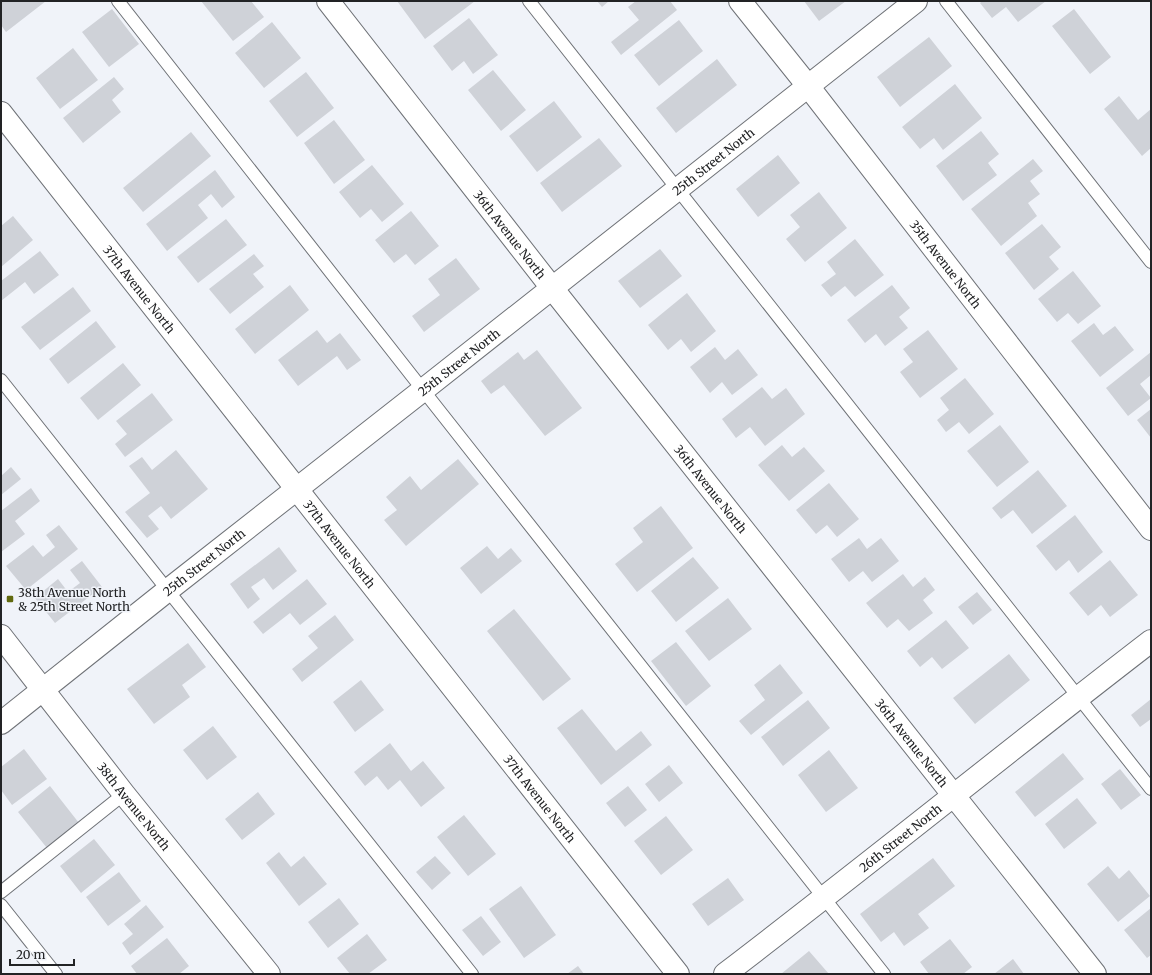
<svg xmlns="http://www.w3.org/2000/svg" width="1152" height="975" font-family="Merriweather,serif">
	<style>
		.building { fill: #cfd2d8 }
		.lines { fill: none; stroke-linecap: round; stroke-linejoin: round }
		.service-casing { stroke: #6f7277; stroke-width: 14 }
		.minor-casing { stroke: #6f7277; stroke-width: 24 }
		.secondary-casing { stroke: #6f7277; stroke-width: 24 }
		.service { stroke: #fff; stroke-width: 12 }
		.minor { stroke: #fff; stroke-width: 22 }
		.secondary { stroke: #fff; stroke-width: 22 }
		.poi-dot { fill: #616a0f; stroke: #f0f3f9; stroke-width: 1.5 }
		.labels { text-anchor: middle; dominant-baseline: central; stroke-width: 3; stroke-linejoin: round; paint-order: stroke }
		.street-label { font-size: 12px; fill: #222325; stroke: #f0f3f9 }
		.poi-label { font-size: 12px; fill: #222325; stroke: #f0f3f9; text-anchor: start }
	</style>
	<rect width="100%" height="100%" fill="#f0f3f9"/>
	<path class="building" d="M1,1h45l-40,31 -5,-7z
		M201,1h50l13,16 -31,24z
		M397,1h78l-50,38z
		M597,1h12l-7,6z
		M636,1h34l7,9 -56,45 -10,-13 28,-22 -11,-13z
		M804,1h42l-27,20z
		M982,1h64l-28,21 -12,-15 -14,11 -12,-15z
		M112,9l27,35 -30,23 -27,-35z
		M1074,9l37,48 -21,17 -38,-48z
		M469,18l29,37 -25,19 -9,-13 -12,10 -19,-25z
		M679,20l24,31 -44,35 -25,-31z
		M272,22l29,36 -37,30 -29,-35z
		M929,37l23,29 -52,41 -23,-30z
		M73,48l25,32 -38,29 -24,-31z
		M717,59l20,26 -61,48 -20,-25z
		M493,70l33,40 -25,21 -33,-41z
		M306,72l28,36 -37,29 -28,-36z
		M114,77l10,12 -12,11 9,12 -38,31 -20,-25z
		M955,84l27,34 -39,32 -9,-12 -14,11 -18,-22z
		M1119,96l19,24 13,-11v39l-9,8 -38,-47z
		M554,101l28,36 -45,35 -28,-36z
		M334,120l31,40 -31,24 -30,-41z
		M981,131l18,23 -11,9 9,12 -34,26 -27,-35z
		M191,132l20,24 -68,56 -20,-24z
		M599,138l23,28 -60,46 -22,-29z
		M778,155l22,28 -42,34 -22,-28z
		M1033,159l10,12 -13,10 10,13 -12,9 9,13 -36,30 -30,-37z
		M372,165l32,39 -22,18 -11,-13 -11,9 -21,-26z
		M215,170l20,27 -13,11 -11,-14 -13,11 10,13 -41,33 -21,-27z
		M819,192l28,36 -42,34 -19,-23 14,-12 -10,-12z
		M411,211l28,35 -24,19 -9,-11 -12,9 -19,-23z
		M13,216l20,24 -32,27v-41z
		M226,219l21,26 -49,38 -21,-26z
		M1042,224l19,23 -12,10 10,12 -25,21 -29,-37z
		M855,239l29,36 -29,22 -10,-11 -14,11 -10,-12 15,-11 -9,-12z
		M660,249l22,27 -42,32 -22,-27z
		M40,251l19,24 -25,19 -9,-12 -24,19v-20z
		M254,254l10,12 -11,8 11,13 -34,27 -21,-25z
		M456,258l24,31 -56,43 -12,-16 28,-21 -12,-16z
		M1073,271l28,35 -23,18 -10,-11 -11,9 -19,-23z
		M290,285l19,25 -54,44 -20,-25z
		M892,285l18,23 -11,9 9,11 -23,18 -9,-12 -11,9 -18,-23z
		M73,287l18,24 -51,39 -19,-23z
		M687,293l29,38 -25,21 -10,-13 -13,11 -20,-25z
		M96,321l20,26 -48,37 -19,-25z
		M1094,323l9,12 12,-9 19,24 -34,27 -29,-36z
		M317,330l10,13 13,-10 21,27 -14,10 -10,-14 -39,30 -20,-26z
		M928,330l30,39 -38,29 -20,-26 13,-10 -10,-13z
		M715,347l10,13 13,-11 20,26 -26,20 -10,-13 -12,11 -20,-26z
		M537,350l45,58 -37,28 -41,-51 -13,9 -10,-13 37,-29 6,8z
		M1151,352v23l-11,9 11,14 -23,18 -22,-28z
		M123,363l18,22 -43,35 -18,-22z
		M965,378l29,36 -25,20 -10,-12 -13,10 -9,-12 12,-10 -9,-12z
		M762,387l10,12 14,-11 19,26 -40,32 -15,-19 -14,11 -14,-19z
		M152,393l21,27 -48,37 -10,-13 12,-10 -11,-13z
		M1151,409v29l-14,-18z
		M1000,425l29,37 -32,25 -30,-36z
		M782,445l10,12 12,-10 21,24 -36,30 -31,-36z
		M176,450l32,39 -37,30 -10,-13 -13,10 11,13 -12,9 -22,-26 25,-19 -21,-27 13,-9 10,13z
		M458,459l21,25 -73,62 -22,-26 13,-10 -11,-13 24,-21 11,14z
		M11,467l10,12 -20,16v-19z
		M1038,470l29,36 -35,28 -19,-24 -12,9 -9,-11z
		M829,483l30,36 -22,18 -10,-12 -11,9 -20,-24z
		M31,488l9,13 -25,20 10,13 -24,18v-41z
		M661,506l32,42 -56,44 -22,-28 28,-22 -10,-14z
		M1075,515l28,37 -25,21 -9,-13 -13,11 -20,-25z
		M59,525l19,24 -52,41 -20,-24 27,-21 10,12 12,-10 -9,-12z
		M859,538l8,11 14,-11 18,23 -27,21 -9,-11 -14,11 -18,-23z
		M487,546l11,13 13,-11 11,13 -41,33 -21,-26z
		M279,547l18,24 -24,19 -9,-12 -13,9 9,12 -12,10 -18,-25z
		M693,557l26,31 -43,34 -25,-31z
		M1110,560l28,35 -28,22 -9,-12 -13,11 -19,-23z
		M82,561l20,26 -47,36 -20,-25 23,-19 10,13 12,-9 -10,-13z
		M903,574l10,13 12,-10 10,13 -12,10 10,13 -24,18 -11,-12 -11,9 -21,-25z
		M307,579l20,25 -27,21 -10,-12 -27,21 -10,-12z
		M977,592l15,18 -19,15 -15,-18z
		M728,598l24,31 -43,32 -24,-30z
		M514,609l57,70 -28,22 -56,-70z
		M335,615l19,25 -52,42 -10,-13 26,-21 -10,-12z
		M946,620l23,28 -27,21 -10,-12 -12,10 -13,-16z
		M676,642l35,44 -25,20 -35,-45z
		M188,643l18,24 -24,18 8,12 -36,27 -27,-35z
		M1009,654l21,26 -55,44 -22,-26z
		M780,664l23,29 -52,42 -12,-14 26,-21 -11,-15z
		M361,680l23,30 -29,22 -22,-30z
		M1151,699v20l-11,8 -9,-12z
		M808,700l22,28 -47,38 -22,-29z
		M582,709l34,42 25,-20 11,14 -51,40 -44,-57z
		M213,726l24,31 -30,23 -24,-30z
		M390,743l21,28 12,-10 22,27 -24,19 -21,-27 -12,10 -11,-14 -12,10 -11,-14z
		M24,749l23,30 -35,26 -11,-15v-23z
		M829,750l29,38 -32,24 -28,-37z
		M1063,753l21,26 -49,38 -20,-25z
		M669,765l14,18 -24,19 -14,-18z
		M1120,769l21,26 -20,15 -20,-26z
		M50,786l29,37 -32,25 -29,-36z
		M628,786l19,24 -22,17 -19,-24z
		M258,792l17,22 -33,26 -17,-21z
		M1077,798l20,25 -33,26 -19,-25z
		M464,815l32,39 -28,22 -31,-39z
		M666,816l27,34 -32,25 -27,-34z
		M94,839l21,26 -34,28 -21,-27z
		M279,852l12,15 13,-11 23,28 -28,22 -33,-43z
		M435,856l16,17 -19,17 -16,-18z
		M933,858l22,28 -37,28 11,14 -25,18 -10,-14 -13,10 -21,-28z
		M1108,866l11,13 10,-9 21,26 -32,26 -31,-38z
		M119,872l22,29 -33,25 -22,-29z
		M728,878l16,22 -36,26 -16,-22z
		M521,886l35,49 -32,23 -35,-49z
		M339,898l20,26 -31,24 -20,-26z
		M146,905l18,22 -34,28 -8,-12 11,-9 -9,-10z
		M1151,908v47l-4,3 -23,-28z
		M481,916l20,26 -18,14 -21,-26z
		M367,934l20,26 -19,14h-18l-13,-16z
		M167,938l22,28 -10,8h-42l-6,-8z
		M950,939l22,28 -9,7h-34l-9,-12z
		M809,951l20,23h-48z
		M1013,959l11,15h-30z
		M578,966l6,8h-17z"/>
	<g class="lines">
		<g class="service-casing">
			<path id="service" d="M118,1l305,389 461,584
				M529,1l622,788
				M946,1l205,261
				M1,380l471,594
				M1,892l123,-98
				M1,905l55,69"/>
		</g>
		<g class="minor-casing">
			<g id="minor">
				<path id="s1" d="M328,1l224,287 543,686"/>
				<path id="s2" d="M740,1l68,85 343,443"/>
				<path id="s3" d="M1,113l677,861"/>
				<path id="s4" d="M1,723l167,-133 255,-200 493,-389"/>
				<path id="s5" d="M725,974c143,-109 283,-223 426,-333"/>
			</g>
		</g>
		<g class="secondary-casing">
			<g id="secondary">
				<path id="s6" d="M1,636l123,158 145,180"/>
			</g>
		</g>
		<use href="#service" class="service"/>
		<use href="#minor" class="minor"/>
		<use href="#secondary" class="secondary"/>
	</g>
	<rect class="poi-dot" x="6" y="595" width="8" height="8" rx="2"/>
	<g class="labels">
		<g class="street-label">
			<text stroke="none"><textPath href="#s4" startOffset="907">25th Street North</textPath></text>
			<text stroke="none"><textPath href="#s1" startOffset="296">36th Avenue North</textPath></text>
			<text stroke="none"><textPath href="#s2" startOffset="334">35th Avenue North</textPath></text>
			<text stroke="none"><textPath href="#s3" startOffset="224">37th Avenue North</textPath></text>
			<text stroke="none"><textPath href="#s4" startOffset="583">25th Street North</textPath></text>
			<text stroke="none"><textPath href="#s1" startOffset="620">36th Avenue North</textPath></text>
			<text stroke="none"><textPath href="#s3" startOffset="548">37th Avenue North</textPath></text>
			<text stroke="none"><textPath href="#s4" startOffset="259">25th Street North</textPath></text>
			<text stroke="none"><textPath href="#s1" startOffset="944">36th Avenue North</textPath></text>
			<text stroke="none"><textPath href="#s3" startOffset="872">37th Avenue North</textPath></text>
			<text stroke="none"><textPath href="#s6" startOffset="216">38th Avenue North</textPath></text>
			<text stroke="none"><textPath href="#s5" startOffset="222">26th Street North</textPath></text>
		</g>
		<g class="poi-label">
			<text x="18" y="592">38th Avenue North<tspan x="18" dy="14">&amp; 25th Street North</tspan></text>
		</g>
	</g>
	<rect width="1152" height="975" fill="none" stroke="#222325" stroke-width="4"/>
	<path d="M10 959v6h64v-6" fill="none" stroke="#222325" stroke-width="2"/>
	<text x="16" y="959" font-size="12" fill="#222325" stroke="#f0f3f9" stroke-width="3" paint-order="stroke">20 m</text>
</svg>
